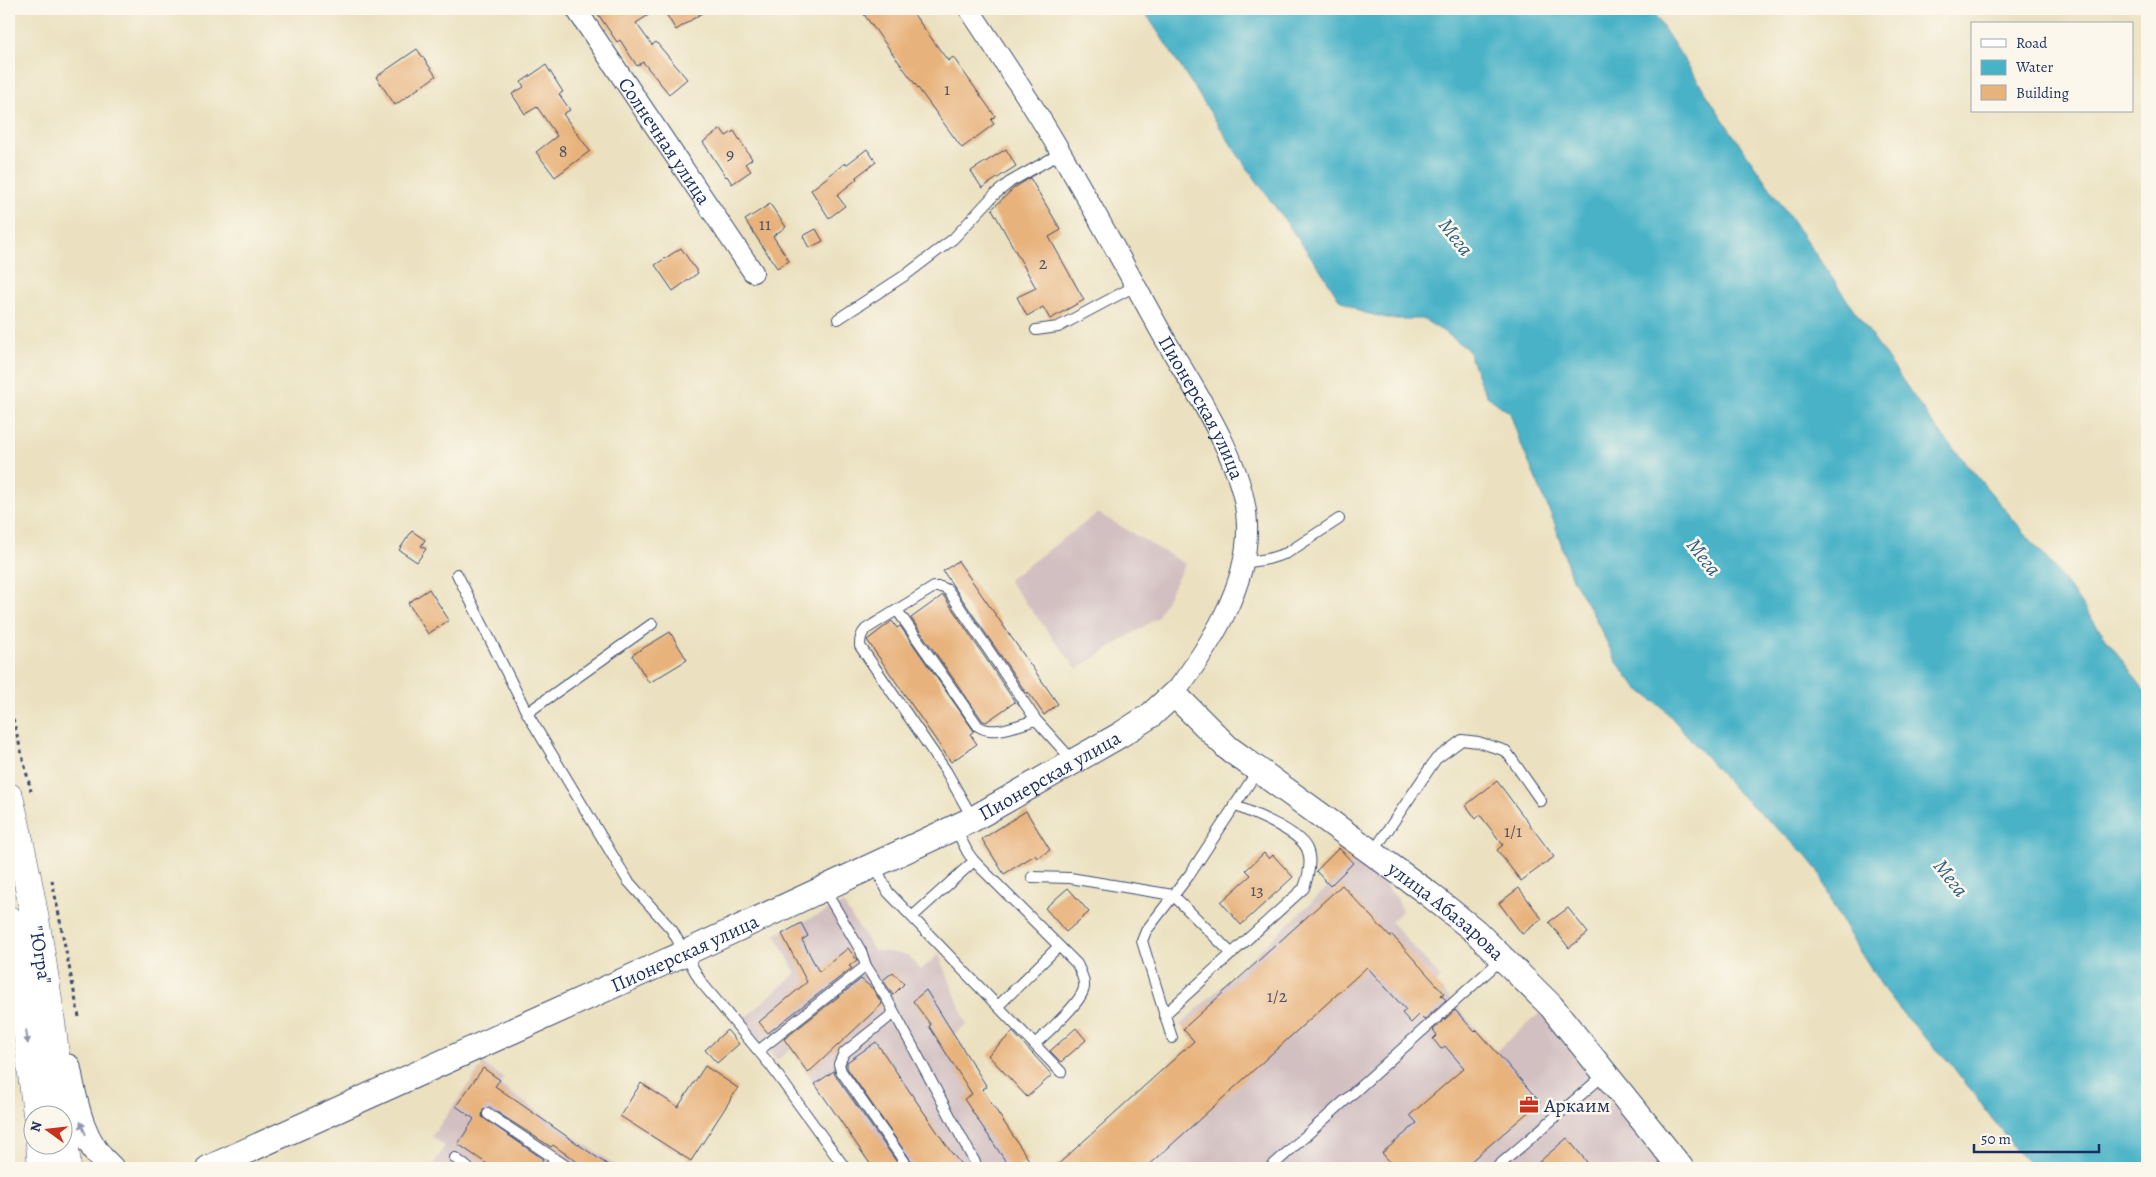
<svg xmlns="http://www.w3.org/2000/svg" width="2156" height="1177" font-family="Alegreya,serif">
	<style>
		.industrial { fill: #d2bfc1 }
		.water { fill: #48b2c7; stroke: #327092 }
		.building { fill: #e8b27b }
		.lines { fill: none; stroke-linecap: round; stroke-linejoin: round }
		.service-casing { stroke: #3a4a6d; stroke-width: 12 }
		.minor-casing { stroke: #3a4a6d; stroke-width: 22 }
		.tertiary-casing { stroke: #3a4a6d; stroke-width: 27 }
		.trunk-casing { stroke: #3a4a6d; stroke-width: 29 }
		.path { stroke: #3a4a6d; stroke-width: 3; stroke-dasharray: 4 4; stroke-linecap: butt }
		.service { stroke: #fff; stroke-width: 10 }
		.minor { stroke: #fff; stroke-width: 20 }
		.tertiary { stroke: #fff; stroke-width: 25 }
		.trunk { stroke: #fff; stroke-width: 28 }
		.oneway { fill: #8d97ae }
		.labels { text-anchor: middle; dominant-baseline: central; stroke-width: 5; stroke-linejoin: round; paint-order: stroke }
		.number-label { font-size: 18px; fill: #4e5065 }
		.street-label { font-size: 20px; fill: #1b2f5e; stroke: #fbf7ec }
		.poi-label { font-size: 20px; fill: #1b2f5e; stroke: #fbf7ec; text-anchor: start }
		.water-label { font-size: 21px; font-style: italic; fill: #2b5d83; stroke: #fbf7ec }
	</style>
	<rect width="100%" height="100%" fill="#fbf7ec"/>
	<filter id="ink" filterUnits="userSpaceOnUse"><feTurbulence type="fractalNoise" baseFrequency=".02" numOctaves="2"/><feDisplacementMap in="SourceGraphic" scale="10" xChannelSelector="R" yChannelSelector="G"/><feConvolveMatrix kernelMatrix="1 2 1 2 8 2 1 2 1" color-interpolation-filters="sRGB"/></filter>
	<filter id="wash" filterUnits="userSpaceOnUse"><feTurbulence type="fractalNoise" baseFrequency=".0096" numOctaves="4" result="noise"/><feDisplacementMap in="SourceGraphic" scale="20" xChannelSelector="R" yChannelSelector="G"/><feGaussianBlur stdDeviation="1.12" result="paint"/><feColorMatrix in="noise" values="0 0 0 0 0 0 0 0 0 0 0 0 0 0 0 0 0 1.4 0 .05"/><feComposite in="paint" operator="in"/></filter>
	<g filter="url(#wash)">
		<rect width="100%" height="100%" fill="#ebe1c0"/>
		<path class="industrial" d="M1098,513l87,51 -28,54 -80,51 -69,-89z
			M1359,858l38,40 5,13 -11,11 50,56 -5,5 60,68 45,-39 121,156h-608l140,-127 -14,-16z
			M843,904l31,46 33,5 14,15 18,-16 28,71 -13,9 33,53 -5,3 47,70 -14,8h-142l-82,-119 -14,11 -34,-40 53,-47 -21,-39z
			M483,1064l21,14 -4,7 119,83h-188l14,-22 -13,-10z"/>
		<path class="water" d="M1143,9h508l79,121 202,293 124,147 91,124v474h-112l-19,-18 -66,-87 -42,-43 -23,-29 -30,-47 -22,-39 -14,-34 -14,-17 -70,-64 -71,-81 -28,-22 -20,-26 -23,-47 -22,-37 -16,-53 -35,-82 -10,-29 -23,-17 -8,-16 -11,-30 -19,-15 -26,-16h-31l-31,-7 -22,-13 -17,-27 -84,-117z"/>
		<g id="blocks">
			<path class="building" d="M606,9h52l-22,14 16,22 4,-3 31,37 -18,15 -26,-32 -6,4 -17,-26 -3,2 -19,-28z
				M663,9h45l-32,21z
				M860,9h50l38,52 5,-4 42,59 -4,4 3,4 -32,24z
				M417,49l19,27 -41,29 -19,-28z
				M546,65l17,27 -4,2 11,16 -7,4 27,37 -35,26 -19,-25 21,-16 -20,-29 -12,7 -13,-20 12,-7 -3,-5z
				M721,129l5,7 8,-5 18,28 -7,5 6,7 -19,13 -5,-8 -1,1 -23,-35z
				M867,149l9,13 -20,15 1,2 -20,16 8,11 -16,12 -18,-28 34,-27 1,2z
				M1006,149l10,17 -34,22 -11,-17z
				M1030,178l31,52 -12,7 35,63 -34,19 -7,-12 -16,9 -10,-19 19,-9 -44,-79 22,-21z
				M770,204l16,23 -13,9 16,25 -12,7 -32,-48z
				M816,229l7,12 -14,7 -6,-12z
				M681,248l17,25 -25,18 -18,-26z
				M412,531l13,9 -4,6 5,3 -9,13 -18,-12z
				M958,561l100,143 -14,11 -16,-23 -1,2 -84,-123z
				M429,589l20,31 -21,14 -20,-31z
				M943,595l72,107 -29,20 -3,-1 -72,-103z
				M892,621l5,7 3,-2 74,105 -4,3 7,10 -26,18 -84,-122z
				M670,632l17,28 -38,23 -17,-28z
				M1497,781l57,76 -33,24 -24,-31 6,-5 -23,-30 -4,4 -10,-14z
				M1026,811l24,39 -13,8 -2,-3 -31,19 -22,-35z
				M1339,848l14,15 -23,23 -14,-15z
				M1264,853l5,6 4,-4 20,22 -52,48 -20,-23 30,-27 -5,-5z
				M1342,885l48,52 2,-2 52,58 -3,2 5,5 -22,20 -5,-5 -8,8 -9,-10 4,-3 -39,-43 -221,201h-92l140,-127 -11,-12z
				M1068,888l21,24 -23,20 -21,-24z
				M1519,888l23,31 -20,15 -23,-31z
				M1568,908l20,25 -19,15 -20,-26z
				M801,923l7,13 -6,4 17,32 29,-24 9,12 -8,6 3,2 -84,65 -9,-11 48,-40 -25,-48z
				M893,972l11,12 -11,11 -10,-15z
				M861,979l12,10 9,15 -74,69 -24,-34z
				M926,990l61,97 -5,2 47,71 -14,8h-5l-46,-69 8,-5 -43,-68 2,-1 -18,-24z
				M1455,1010l20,22 2,-2 63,72 -77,66h-68l-13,-15 35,-30 -7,-8 54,-47 -19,-22 -4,3 -8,-10 4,-4 -4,-5z
				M1076,1028l10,12 -25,22 -11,-11z
				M727,1030l12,14 -22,19 -12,-13z
				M1013,1032l39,43 -25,22 -39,-42z
				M876,1042l75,110 13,16h-48l-69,-100v-6z
				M705,1066l33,22 -47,73 -71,-45 21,-33 37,24z
				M483,1068l17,12 -5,6 117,82h-26l-33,-23 -2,2 -62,-40 -6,3 -1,7 61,42 -7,9h-43l-35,-24 16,-25 -18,-13z
				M834,1071l1,4 66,93h-28l-58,-84z
				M1567,1138l20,24 -8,6h-47z"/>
		</g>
	</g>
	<g filter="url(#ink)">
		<use href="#blocks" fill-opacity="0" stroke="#3a4a6d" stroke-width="1"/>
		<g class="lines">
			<g class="service-casing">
				<path id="service" d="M838,319l69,-45 46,-35 41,-44 16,-13 51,-29
					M1036,330l22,-3 77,-41
					M1243,563l25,-4 19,-6 52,-34
					M457,574l70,139 101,168 44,49 29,52 70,84 74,102
					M897,610l81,116c15,11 42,-2 58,-6
					M527,713l125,-89
					M973,819l-27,-48 -86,-125c0,-8 1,-12 6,-17l68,-42h7l7,3 88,130 38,42
					M955,828l13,25 6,8 103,103c3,7 8,15 7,23 -1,15 -37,45 -49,57
					M1373,852l63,-93 26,-19 16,2 28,9 35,50
					M875,866l13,26 173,180
					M1032,877l38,1 103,17 59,59
					M824,889l37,62 5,15 21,33 91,169
					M912,917l62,-56
					M998,1006l61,-60
					M894,1013l-50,40 -5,11 2,7 68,97
					M1164,1015l140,-127c4,-11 8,-28 3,-39 -8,-18 -55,-36 -73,-44
					M1172,1038l-30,-97 4,-10 44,-57 68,-104
					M758,1051l108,-85
					M488,1114l81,54
					M455,1158l13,10
					M549,1168l7,-9
					M1270,1168l233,-210
					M1496,1168l109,-94"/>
			</g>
			<g class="minor-casing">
				<g id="minor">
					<path id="s1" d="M576,9l177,263"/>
					<path id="s2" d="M969,9c31,47 64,95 92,144 35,60 68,121 101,181 30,53 84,130 85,191 2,61 -38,122 -73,169"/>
				</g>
			</g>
			<g class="tertiary-casing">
				<g id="tertiary">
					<path d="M68,1067c7,36 13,75 43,101"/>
					<path id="s3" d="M209,1168l476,-215 288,-134 147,-84 31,-20 23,-21 54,54 201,146 46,37 76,75 130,162"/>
				</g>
			</g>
			<g class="trunk-casing">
				<g id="trunk">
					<path id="s4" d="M9,797c26,104 42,211 53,317"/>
					<path d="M9,920l13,74 15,120"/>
					<path d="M62,1118l5,50"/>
					<path d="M40,1144l2,24"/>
				</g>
			</g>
			<path class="path" d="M9,703l22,88
				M52,880l27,137"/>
			<use href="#service" class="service"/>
			<use href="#minor" class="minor"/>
			<use href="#tertiary" class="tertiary"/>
			<use href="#trunk" class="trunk"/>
		</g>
		<defs><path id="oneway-solid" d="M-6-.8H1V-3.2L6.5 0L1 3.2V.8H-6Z" transform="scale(1.25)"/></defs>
		<g class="oneway">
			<use href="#oneway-solid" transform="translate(27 1037) rotate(83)"/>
			<use href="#oneway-solid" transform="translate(83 1128) rotate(-113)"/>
		</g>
	</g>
	<defs>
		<g id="office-bare" transform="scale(1.5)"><path d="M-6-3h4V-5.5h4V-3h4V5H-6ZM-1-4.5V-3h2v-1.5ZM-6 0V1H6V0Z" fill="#c8321e" stroke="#fbf7ec" stroke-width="2.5" paint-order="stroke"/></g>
	</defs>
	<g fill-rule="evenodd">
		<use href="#office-bare" x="1529" y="1105"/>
	</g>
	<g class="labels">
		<g class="number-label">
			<text x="947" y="89">1</text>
			<text x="563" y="151">8</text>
			<text x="730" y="154">9</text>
			<text x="765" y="224">11</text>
			<text x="1043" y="263">2</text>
			<text x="1513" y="831">1/1</text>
			<text x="1257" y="890">13</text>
			<text x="1277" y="996">1/2</text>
		</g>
		<g class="street-label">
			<text stroke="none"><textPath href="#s1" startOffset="159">Солнечная улица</textPath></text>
			<text stroke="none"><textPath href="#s2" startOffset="462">Пионерская улица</textPath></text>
			<text stroke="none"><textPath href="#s3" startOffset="928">Пионерская улица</textPath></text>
			<text stroke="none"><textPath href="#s3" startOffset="1426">улица Абазарова</textPath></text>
			<text stroke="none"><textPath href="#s3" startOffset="522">Пионерская улица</textPath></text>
			<text stroke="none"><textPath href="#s4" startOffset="161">"Югра"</textPath></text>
		</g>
		<g class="poi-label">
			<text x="1544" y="1105">Аркаим</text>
		</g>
		<g class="water-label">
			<text transform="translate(1456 237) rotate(52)">Мега</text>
			<text transform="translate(1704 557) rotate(52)">Мега</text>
			<text transform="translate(1951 878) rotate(52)">Мега</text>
		</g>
	</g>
	<rect width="2156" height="1177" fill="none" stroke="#fbf7ec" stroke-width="30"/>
	<rect x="1971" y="22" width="162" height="90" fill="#fbf7ec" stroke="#a1a7b3"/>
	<rect x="1981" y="39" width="25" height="8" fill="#ffffff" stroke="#a1a7b3"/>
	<text x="2016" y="48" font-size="15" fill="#1b2f5e">Road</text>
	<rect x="1981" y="60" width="25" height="15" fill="#48b2c7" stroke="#a1a7b3"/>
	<text x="2016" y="72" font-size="15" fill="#1b2f5e">Water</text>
	<rect x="1981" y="85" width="25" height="15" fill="#e8b27b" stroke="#a1a7b3"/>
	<text x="2016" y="98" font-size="15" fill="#1b2f5e">Building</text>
	<g transform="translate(48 1130) rotate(285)"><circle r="24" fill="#fbf7ec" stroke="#a1a7b3"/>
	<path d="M0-4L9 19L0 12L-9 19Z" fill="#c8321e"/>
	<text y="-8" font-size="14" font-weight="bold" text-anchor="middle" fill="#1b2f5e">N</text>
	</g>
	<path d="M1974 1144v8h125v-8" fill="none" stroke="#1b2f5e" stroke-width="2.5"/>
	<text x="1981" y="1144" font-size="15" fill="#1b2f5e" stroke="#fbf7ec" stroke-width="4" paint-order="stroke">50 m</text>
</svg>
